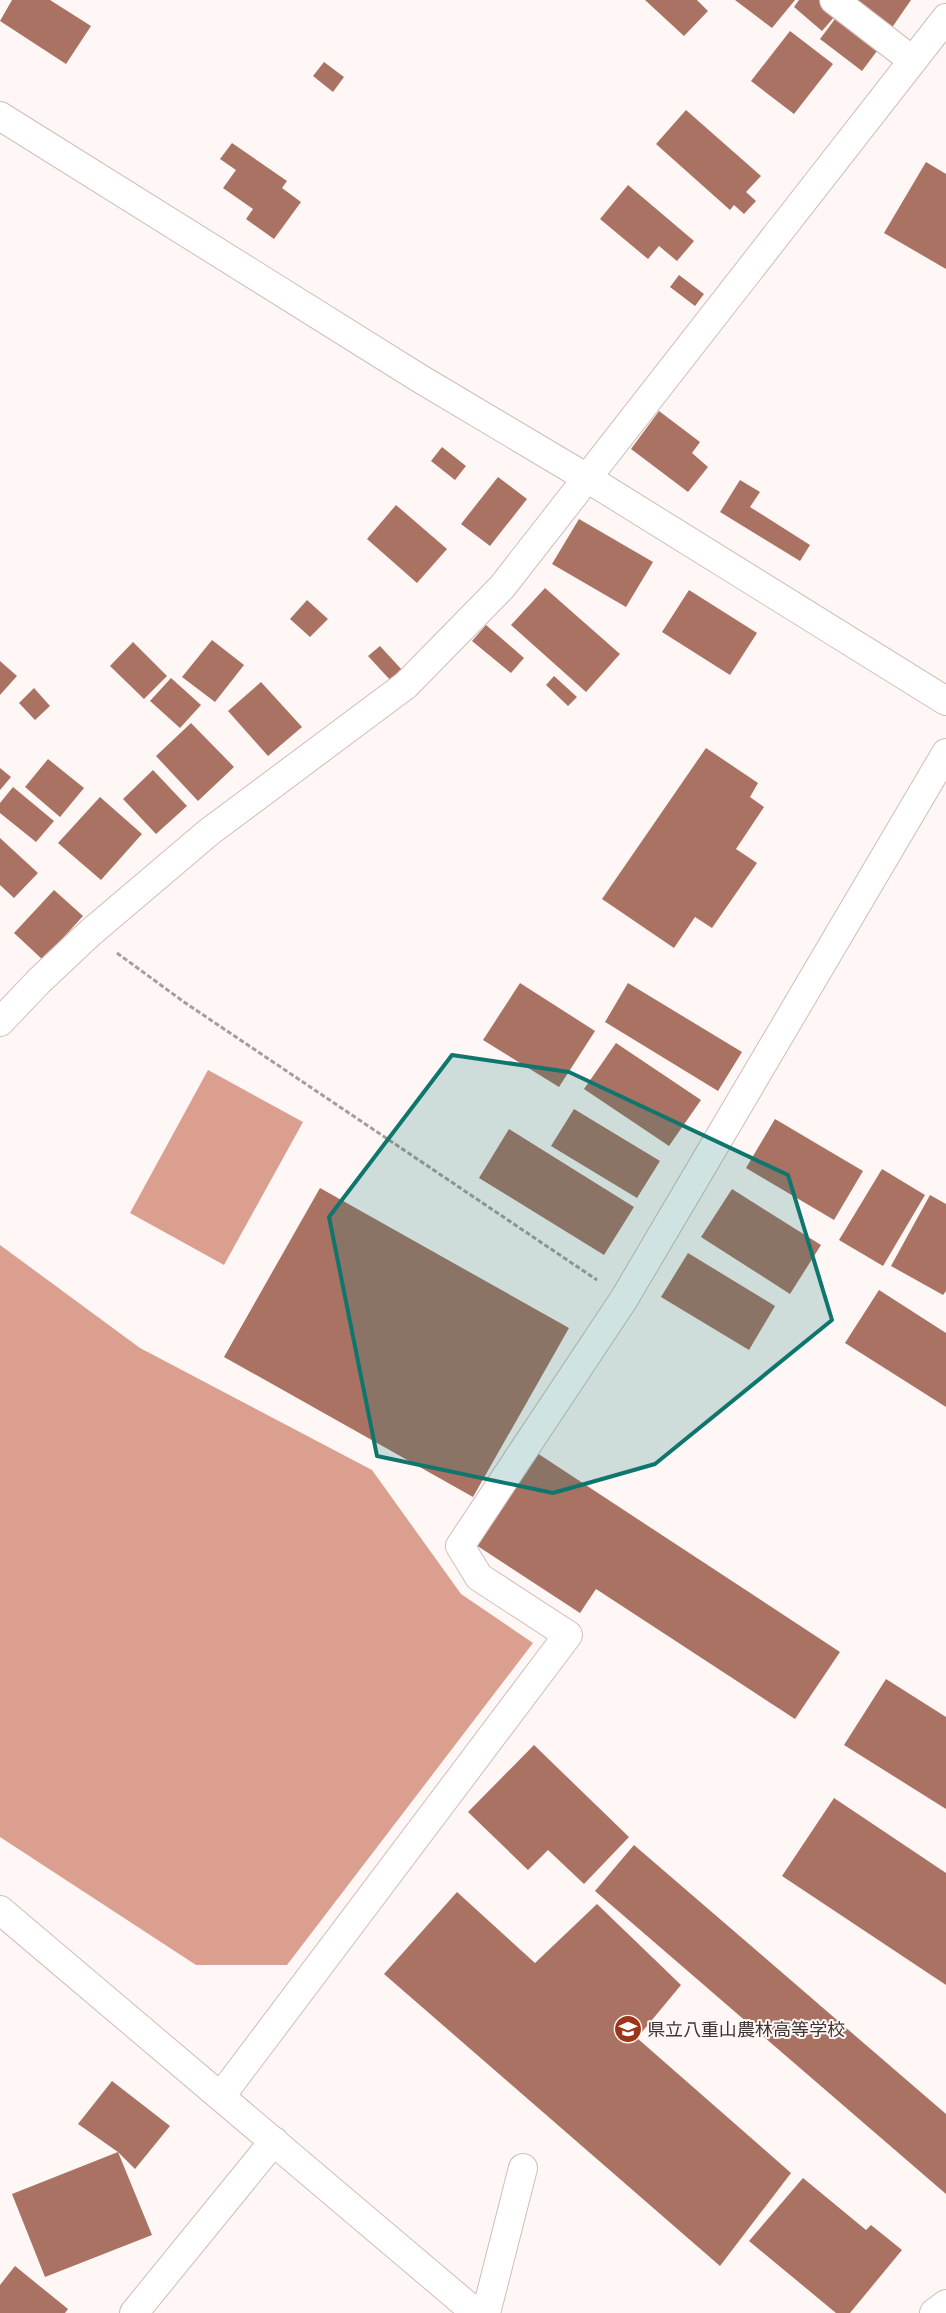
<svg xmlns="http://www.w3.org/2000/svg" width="946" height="2313" font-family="'PT Sans Narrow','Noto Sans JP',sans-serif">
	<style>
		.water { fill: #da9f8f }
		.building { fill: #aa7263 }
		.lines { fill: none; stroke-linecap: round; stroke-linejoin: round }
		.minor-casing { stroke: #d0bdb8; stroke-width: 30 }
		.major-casing { stroke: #d0bdb8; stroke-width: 30 }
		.path { stroke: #a59e9b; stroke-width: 3; stroke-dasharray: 5 2.5; stroke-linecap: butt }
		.minor { stroke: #fff; stroke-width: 28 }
		.major { stroke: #fff; stroke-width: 28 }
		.marked { fill: #0f766e; fill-opacity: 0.2; stroke: #0f766e; stroke-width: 4; stroke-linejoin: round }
		.labels { text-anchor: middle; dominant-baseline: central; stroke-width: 4; stroke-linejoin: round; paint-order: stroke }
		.poi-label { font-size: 18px; fill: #3c3532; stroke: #fff7f5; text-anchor: start }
	</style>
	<rect width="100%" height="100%" fill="#fff7f5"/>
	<path class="water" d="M208,1070l95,52 -79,143 -94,-52z
		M0,1245l140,103 232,122 89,124 72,49 -246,322h-91l-196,-128z"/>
	<path class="building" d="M12,0h38l41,26 -25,38 -66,-43z
		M645,0h52l11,11 -24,25z
		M735,0h60l-23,28z
		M799,0h20l17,15 -14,16 -28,-24z
		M850,0h61l-20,29z
		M835,19l42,32 -15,20 -42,-32z
		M790,31l43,33 -39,50 -43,-33z
		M324,62l20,15 -11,15 -20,-16z
		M686,110l75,66 -15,16 10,9 -12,13 -10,-9 -4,5 -74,-66z
		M232,143l55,38 -5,7 19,14 -27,37 -28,-20 7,-10 -30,-21 13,-18 -16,-11z
		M926,162l20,12v95l-62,-36z
		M628,185l66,56 -17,20 -18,-15 -11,13 -48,-40z
		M679,275l25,19 -9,12 -25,-19z
		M659,411l41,31 -8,11 16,14 -20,25 -57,-43z
		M442,447l24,19 -11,14 -24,-19z
		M498,477l29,22 -37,47 -29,-22z
		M740,480l20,12 -10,15 60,38 -10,16 -80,-49z
		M396,505l51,44 -30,34 -50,-44z
		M579,519l74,43 -27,45 -74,-43z
		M545,588l75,66 -34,38 -75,-67z
		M689,590l68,43 -27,42 -68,-43z
		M307,600l21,19 -18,18 -20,-18z
		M486,625l38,33 -13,15 -39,-32z
		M212,640l32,25 -29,37 -33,-25z
		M133,642l34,34 -23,23 -34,-33z
		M380,646l23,25 -11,11 -24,-26z
		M0,661l17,15 -17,19z
		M554,676l23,21 -9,9 -22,-21z
		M171,678l30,27 -21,23 -30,-27z
		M261,682l41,45 -34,29 -40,-45z
		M34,688l16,18 -15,14 -16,-17z
		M191,723l43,44 -36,34 -42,-45z
		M706,748l52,35 -8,14 14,10 -28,42 21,14 -45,65 -17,-11 -21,31 -72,-49z
		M48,759l36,29 -24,29 -35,-30z
		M0,768l11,9 -11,13z
		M153,770l34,36 -31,28 -33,-35z
		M13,787l41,34 -18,21 -36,-29v-10z
		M100,797l42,37 -41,46 -43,-37z
		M0,838l38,35 -24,25 -14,-13z
		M54,890l29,26 -40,44 -29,-27z
		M520,983l75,48 -36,56 -76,-47z
		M628,983l114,69 -24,39 -113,-69z
		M616,1043l85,57 -32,46 -85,-57z
		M574,1109l86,52 -23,37 -86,-52z
		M775,1119l88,52 -29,49 -88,-52z
		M509,1129l125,78 -30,48 -125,-77z
		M882,1169l43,26 -42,71 -44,-26z
		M320,1188l249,140 -96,169 -249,-140z
		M732,1189l89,56 -31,49 -89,-57z
		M930,1195l16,9v87l-3,4 -52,-29z
		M688,1253l87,53 -26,44 -88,-53z
		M879,1290l67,43v74l-101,-64z
		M537,1453l303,199 -45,67 -199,-130 -16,24 -104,-68z
		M886,1679l60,38v92l-102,-64z
		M534,1745l95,92 -45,47 -36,-34 -20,20 -60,-58z
		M834,1798l112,75v112l-164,-109z
		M634,1845l312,269v80l-351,-303z
		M457,1892l78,71 62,-59 84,81 -44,53 154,135 -71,93 -336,-292z
		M112,2081l58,45 -35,43 -17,-17 -40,-28z
		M118,2152l34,83 -107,42 -33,-83z
		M803,2178l63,52 5,-5 31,25 -52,63h-14l-87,-72z
		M15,2266l53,43 -3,4h-65v-28z"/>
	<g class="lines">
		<g class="minor-casing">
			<path id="minor" d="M834,0l78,60
				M0,116l419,262 168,100 359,223
				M0,1022l39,-41 51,-48 119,-101 197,-147 96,-98 444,-569
				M0,1910l476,403
				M221,2096l347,-461 -89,-58 -19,-31 164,-247 322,-546
				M134,2313l140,-172
				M486,2313l37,-145"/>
		</g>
		<g class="major-casing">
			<path id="major" d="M934,2313l12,-9"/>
		</g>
		<path class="path" d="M117,953l67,49 413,278"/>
		<use href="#minor" class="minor"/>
		<use href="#major" class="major"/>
	</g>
	<path class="marked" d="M452,1055l117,17 219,103 44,145 -177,144 -102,29 -176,-37 -48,-239z"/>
	<defs>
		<g id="school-disc" transform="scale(1.4375)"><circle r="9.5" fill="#9d3619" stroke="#fff7f5"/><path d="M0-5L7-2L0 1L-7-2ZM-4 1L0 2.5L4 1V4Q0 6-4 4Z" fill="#fff"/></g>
	</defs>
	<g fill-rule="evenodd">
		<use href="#school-disc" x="628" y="2029"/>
	</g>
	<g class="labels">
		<g class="poi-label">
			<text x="647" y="2029">県立八重山農林高等学校</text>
		</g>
	</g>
</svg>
